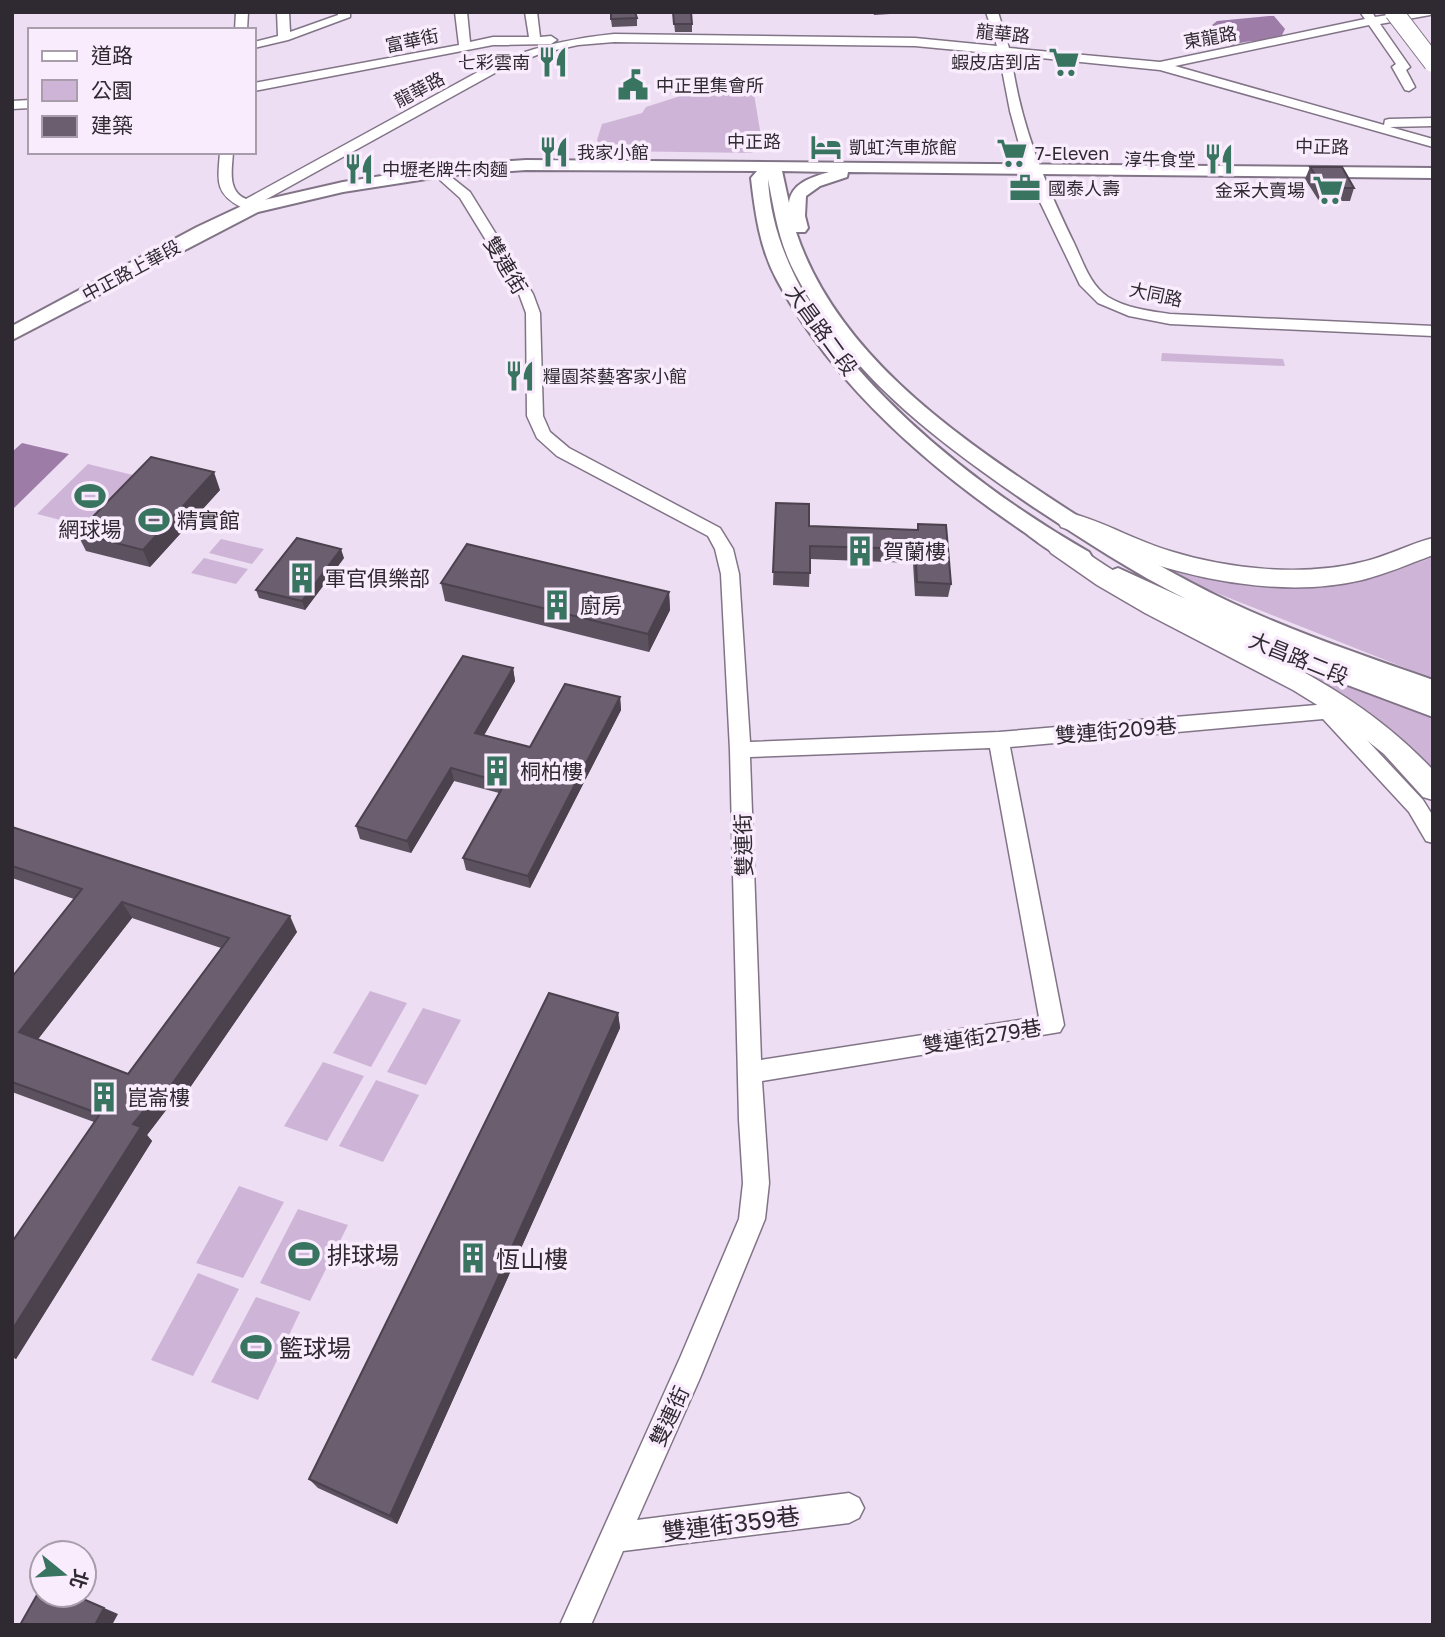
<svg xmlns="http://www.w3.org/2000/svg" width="1445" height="1637" font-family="'Golos Text','Noto Sans TC',sans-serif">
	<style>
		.green { fill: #ceb5d7 }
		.water { fill: #9d7da7 }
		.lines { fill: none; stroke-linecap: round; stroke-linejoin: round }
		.minor-casing { stroke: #827487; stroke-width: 3 }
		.major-casing { stroke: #827487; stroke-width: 4 }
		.highway-casing { stroke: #827487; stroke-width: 3 }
		.minor { fill: #fff; fill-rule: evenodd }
		.major { fill: #fff; fill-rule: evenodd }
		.highway { fill: #fff; fill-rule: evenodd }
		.highway-bridge-casing { stroke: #827487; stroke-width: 20; stroke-linecap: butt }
		.highway-bridge { stroke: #fff; stroke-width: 18 }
		.wall { fill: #5c515f; fill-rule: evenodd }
		.shaded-wall { fill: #4b424e }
		.building { fill: #6b5e6f; stroke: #4b424e; stroke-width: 2; fill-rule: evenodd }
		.labels { text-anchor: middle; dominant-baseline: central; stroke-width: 7; stroke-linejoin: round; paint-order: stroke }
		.far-street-label { font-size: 18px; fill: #2f2a31; stroke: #f9ecfd }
		.far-poi-label { font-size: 18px; fill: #2f2a31; stroke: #f9ecfd; text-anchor: start }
		.street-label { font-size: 21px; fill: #2f2a31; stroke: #f9ecfd }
		.poi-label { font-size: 21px; fill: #2f2a31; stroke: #f9ecfd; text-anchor: start }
		.near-poi-label { font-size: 24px; fill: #2f2a31; stroke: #f9ecfd; text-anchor: start }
		.near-street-label { font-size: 24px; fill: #2f2a31; stroke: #f9ecfd }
	</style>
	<rect width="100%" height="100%" fill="#eddef3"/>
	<path class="green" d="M733,79l19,3 10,60 -1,7 -10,4 -138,-2 -12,-4 -4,-7 5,-16 40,-11 4,-6z
		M1162,353l121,6 2,7 -124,-5z
		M88,464l53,13 -49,51 -55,-14z
		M221,539l43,10 -12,15 -43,-11z
		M1433,557v122l-234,-93 -58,-28c24,7 48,15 72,21 75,18 150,6 220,-22z
		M204,558l44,11 -12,15 -45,-11z
		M1315,675l118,42v56l-129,-96z
		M370,991l37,12 -36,64 -38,-14z
		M423,1008l38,12 -35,65 -39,-13z
		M323,1062l41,14 -37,65 -43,-15z
		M376,1080l43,15 -36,67 -44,-16z
		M239,1186l45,16 -41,76 -47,-15z
		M298,1209l50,16 -38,76 -50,-18z
		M198,1273l41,16 -46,87 -42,-16z
		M256,1297l44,15 -42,88 -47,-18z"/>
	<path class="water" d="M1269,16h5l11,13 -4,8c-16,5 -34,2 -49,9l-5,-2 -15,-19 5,-4z
		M22,443l47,11 -57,56v-58z"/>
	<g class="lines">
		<g class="minor-casing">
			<path id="minor" d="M236,12h12l-1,18h-12z
				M277,12h12l1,20 48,-17v-3h12v5l-62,23 -34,8v-6l24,-6z
				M455,12h12l3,30 23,-5h36l-4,-25h12l3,25 11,-1 6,4 -6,4 -58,1 -239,46v-8l205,-38z
				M986,12h12l11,36 151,14 205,-43 -5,-7h12l3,5 32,-5h26l-3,3 -50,9 30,43 -4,3 9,17 -6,4 -4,-1 -13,-23 4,-3 -27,-39 -194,41 209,59 1,-5 4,-1 44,-1v8l-43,1 43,12v8l-273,-77 -149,-15c9,69 33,126 63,188 9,19 16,42 34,54 18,11 41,14 62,17l263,12v10l-263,-12 -41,-8 -31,-13 -18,-18 -52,-108 -18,-66 -11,-57 -84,-8 -301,-4 -36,3 -36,8 -38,15 -248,137 3,3 -2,3c-8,1 -10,-1 -16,-4 -27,-14 -23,-27 -21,-55h13c-1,18 -6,39 13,47l250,-137c39,-15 76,-24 118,-28l301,4 82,8z
				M30,100v8l-18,1v-8z
				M437,161l5,1 4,11 24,19 63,102 7,19 3,103 7,16 19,16 151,80 13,21 6,25 11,168 249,-10 329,-28 7,2 88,94 10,16v27l-7,-2 -17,-29 -86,-93 -313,28 54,278 -4,7 -298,49 7,102 -4,36 -65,159 -63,142 212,-27 10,5 5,10 -5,10 -10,5 -226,28 -32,74h-31l120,-267 59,-139 4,-36 -4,-63 -9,-370 -9,-176 -6,-25 -7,-13 -151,-80 -20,-18 -10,-22 -1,-103 -7,-19 -59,-96 -30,-27v-6zM990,748l49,269 -278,43 -11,-303z"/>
		</g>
		<g class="major-casing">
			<path id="major" d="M526,160l907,8v10l-585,-6 -1,5 -27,9 -14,10 -1,20 3,12 -3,4h-9c40,119 152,198 251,264 59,39 119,76 183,106 66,31 135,54 203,78v18l-80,-28 80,28v19l-168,-63 -155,-73 -3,-5 3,-5 8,-3 68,31c-54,-27 -104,-60 -154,-93 -94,-64 -191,-136 -241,-241 -13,-28 -17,-56 -23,-86 7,155 196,302 321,373l3,5 -3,5c-20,6 -49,-18 -65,-30 -96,-65 -192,-148 -247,-252 -17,-31 -22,-67 -26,-102l6,-7 -231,-1 -74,5 -109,17 -85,20 -246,128v-14l185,-99 49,-23 97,-22 109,-17zM782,171l47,1c-17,5 -38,11 -40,31z"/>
		</g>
		<g class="highway-casing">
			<path id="highway" d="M1070,513c35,9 66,28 100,38 58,18 132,26 192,11 24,-5 47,-18 71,-24v17c-24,9 -47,19 -71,25 -67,16 -146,4 -211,-17 -31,-10 -59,-26 -90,-36l-3,-6 3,-6z
				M1060,539l9,2c31,21 62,42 95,59 99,53 190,86 269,170v30l-10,-3 -39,-43 -44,-35 -47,-29 -148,-77 -48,-28 -46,-32 -4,-6 4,-6z"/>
		</g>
		<use href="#minor" class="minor"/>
		<use href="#major" class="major"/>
		<use href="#highway" class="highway"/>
		<g class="highway-bridge-casing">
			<path id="highway-bridge" d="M1394,12l39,51"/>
		</g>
		<use href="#highway-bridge" class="highway-bridge"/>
	</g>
	<path class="wall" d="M610,12l27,6v8l-25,1z
		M673,12l19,12v8h-17z
		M873,12h17v2l-16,1z
		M1310,167l44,21 -4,13h-31l-14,-22z
		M220,490l-70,77 -64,-16 -9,-18z
		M776,503l33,23 108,4 1,-6 33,60 -3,13 -33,-1 -2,-33 -103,-4 -1,28 -36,-2z
		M344,558l-39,52 -46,-12 -3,-8z
		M441,583l228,9 1,18 -21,42 -204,-51z
		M513,668l2,13 -31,54 46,12 90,-50 1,13 -91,178 -64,-18 -3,-12 36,-65 -45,-12 -43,72 -51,-14 -4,-13z
		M12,827l285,105 -117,170 -7,-1 -26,34 5,6 -136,218 -4,-2v-115l82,-120 -82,-30v-115l62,-78 -62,-21zM132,918l89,30 -93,126 -90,-35z
		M618,1013l2,15 -223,496 -79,-36 -9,-9z"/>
	<path class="shaded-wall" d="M214,472l6,18 -70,77 -7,-17z
		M341,549l3,9 -39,52 -3,-9z
		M669,592l1,18 -21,42 -1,-18z
		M513,668l2,13 -37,65 -3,-13z
		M620,697l1,13 -91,178 -2,-12z
		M451,768l3,13 -43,72 -4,-12z
		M122,902l10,16 -100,129 -13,-15z
		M290,916l7,16 -117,170 -10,-15z
		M618,1013l2,15 -223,496 -7,-8z
		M163,1087l10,14 -26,34 5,6 -136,218 -4,-3v-26l121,-206z
		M104,1608l14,6 -6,11h-17z"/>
	<path class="building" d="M611,12h24l2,6 -26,1z
		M673,12h18l1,12h-18z
		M1310,167h32l12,21h-30z
		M151,457l63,15 -71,78 -66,-17z
		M776,503l33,1v22l109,4v-6l28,1 5,59 -34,-2 -2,-33 -105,-3v27l-37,-1z
		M297,538l44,11 -39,52 -46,-11z
		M467,544l202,48 -21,42 -207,-51z
		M463,656l50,12 -38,65 55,14 35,-63 55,13 -92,179 -65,-18 42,-75 -54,-15 -44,73 -51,-15z
		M12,827l278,89 -120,171h-7l-30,37 8,3 -129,203v-88l88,-128 -88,-32v-105l70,-88 -70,-23zM122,902l107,36 -101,136 -109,-42z
		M549,993l69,20 -228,503 -81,-37z
		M42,1586v9h32l30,13 -9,17h-75z"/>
	<defs>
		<g id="restaurant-bare" transform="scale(2.415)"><path d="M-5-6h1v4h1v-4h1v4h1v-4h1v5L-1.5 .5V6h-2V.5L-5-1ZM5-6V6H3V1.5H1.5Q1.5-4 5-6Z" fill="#38745f" stroke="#f9ecfd" stroke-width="2.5" paint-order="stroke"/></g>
		<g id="supermarket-bare" transform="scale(2.415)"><path d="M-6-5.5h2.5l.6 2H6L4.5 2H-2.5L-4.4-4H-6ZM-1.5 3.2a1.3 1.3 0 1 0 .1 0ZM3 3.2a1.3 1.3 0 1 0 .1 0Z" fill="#38745f" stroke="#f9ecfd" stroke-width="2.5" paint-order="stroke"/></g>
		<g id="civic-bare" transform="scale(2.415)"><path d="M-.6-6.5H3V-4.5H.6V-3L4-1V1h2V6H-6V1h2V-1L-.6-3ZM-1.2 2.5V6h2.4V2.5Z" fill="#38745f" stroke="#f9ecfd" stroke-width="2.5" paint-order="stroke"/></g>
		<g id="hotel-bare" transform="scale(2.415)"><path d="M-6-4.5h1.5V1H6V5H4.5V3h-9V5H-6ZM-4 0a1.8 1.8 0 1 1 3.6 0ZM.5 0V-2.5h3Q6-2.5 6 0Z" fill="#38745f" stroke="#f9ecfd" stroke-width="2.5" paint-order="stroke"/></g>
		<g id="office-bare" transform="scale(2.415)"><path d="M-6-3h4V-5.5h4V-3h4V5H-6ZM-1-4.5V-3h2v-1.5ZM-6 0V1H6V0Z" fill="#38745f" stroke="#f9ecfd" stroke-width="2.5" paint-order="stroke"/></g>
		<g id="stadium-bare" transform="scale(2.415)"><path d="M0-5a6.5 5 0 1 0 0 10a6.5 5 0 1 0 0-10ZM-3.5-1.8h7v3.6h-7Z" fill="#38745f" stroke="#f9ecfd" stroke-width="2.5" paint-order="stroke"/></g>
		<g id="building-bare" transform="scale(2.415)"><path d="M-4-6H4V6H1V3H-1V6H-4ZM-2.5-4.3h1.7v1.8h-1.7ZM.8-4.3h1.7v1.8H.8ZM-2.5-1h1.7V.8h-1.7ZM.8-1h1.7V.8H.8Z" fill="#38745f" stroke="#f9ecfd" stroke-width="2.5" paint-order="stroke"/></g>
	</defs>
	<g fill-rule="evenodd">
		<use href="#restaurant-bare" x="553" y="62"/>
		<use href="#supermarket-bare" x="1064" y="62"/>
		<use href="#civic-bare" x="633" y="85"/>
		<use href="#hotel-bare" x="826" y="147"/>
		<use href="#restaurant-bare" x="554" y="152"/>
		<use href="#supermarket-bare" x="1012" y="153"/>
		<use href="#restaurant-bare" x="1219" y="159"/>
		<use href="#restaurant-bare" x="359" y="169"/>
		<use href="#office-bare" x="1025" y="188"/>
		<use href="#supermarket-bare" x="1328" y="190"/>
		<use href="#restaurant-bare" x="520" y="376"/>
		<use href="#stadium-bare" x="90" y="496"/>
		<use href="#stadium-bare" x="154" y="520"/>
		<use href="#building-bare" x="860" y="551"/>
		<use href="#building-bare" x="302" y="578"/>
		<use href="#building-bare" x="557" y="605"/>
		<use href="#building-bare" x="497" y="771"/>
		<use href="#building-bare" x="104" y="1097"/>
		<use href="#stadium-bare" x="304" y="1254"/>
		<use href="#building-bare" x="473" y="1258"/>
		<use href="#stadium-bare" x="256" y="1347"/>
	</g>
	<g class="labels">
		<g class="far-street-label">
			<text transform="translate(1003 33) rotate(6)">龍華路</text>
			<text transform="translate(1210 37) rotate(-10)">東龍路</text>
			<text transform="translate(412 40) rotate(-12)">富華街</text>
			<text transform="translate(419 89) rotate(-28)">龍華路</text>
			<text x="754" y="141">中正路</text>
			<text transform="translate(1322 146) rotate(1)">中正路</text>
			<text transform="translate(131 270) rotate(-28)">中正路上華段</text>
			<text transform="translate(1156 294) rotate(12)">大同路</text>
		</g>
		<g class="far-poi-label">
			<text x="530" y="62" text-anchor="end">七彩雲南</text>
			<text x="1041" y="62" text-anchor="end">蝦皮店到店</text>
			<text x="656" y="85">中正里集會所</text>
			<text x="849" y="147">凱虹汽車旅館</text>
			<text x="577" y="152">我家小館</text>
			<text x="1035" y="153">7-Eleven</text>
			<text x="1196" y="159" text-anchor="end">淳牛食堂</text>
			<text x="382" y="169">中壢老牌牛肉麵</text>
			<text x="1048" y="188">國泰人壽</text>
			<text x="1305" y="190" text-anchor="end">金采大賣場</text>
			<text x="543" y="376">糧園茶藝客家小館</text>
		</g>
		<g class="street-label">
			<text transform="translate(506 265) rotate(59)">雙連街</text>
			<text transform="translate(822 330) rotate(54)">大昌路二段</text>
			<text transform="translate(1299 658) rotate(22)">大昌路二段</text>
			<text transform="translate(1116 730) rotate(-5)">雙連街209巷</text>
			<text transform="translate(743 845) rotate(-92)">雙連街</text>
			<text transform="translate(982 1036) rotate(-9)">雙連街279巷</text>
			<text transform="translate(669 1416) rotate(-65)">雙連街</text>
		</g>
		<g class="poi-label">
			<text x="177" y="520">精實館</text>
			<text x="90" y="529" text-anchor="middle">網球場</text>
			<text x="883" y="551">賀蘭樓</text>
			<text x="325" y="578">軍官俱樂部</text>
			<text x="580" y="605">廚房</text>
			<text x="520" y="771">桐柏樓</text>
			<text x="127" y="1097">崑崙樓</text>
		</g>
		<g class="near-poi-label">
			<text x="327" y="1254">排球場</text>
			<text x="496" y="1258">恆山樓</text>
			<text x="279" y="1347">籃球場</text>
		</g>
		<g class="near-street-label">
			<text transform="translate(731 1523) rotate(-7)">雙連街359巷</text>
		</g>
	</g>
	<rect width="1445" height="1637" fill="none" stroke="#2f2a31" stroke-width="28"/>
	<rect x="28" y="28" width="228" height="126" fill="#f9ecfd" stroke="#a89eab" stroke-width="2"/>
	<rect x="42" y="51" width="35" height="10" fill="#ffffff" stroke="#a89eab" stroke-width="2"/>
	<text x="91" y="63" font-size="21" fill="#2f2a31">道路</text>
	<rect x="42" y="80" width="35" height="21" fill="#ceb5d7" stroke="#a89eab" stroke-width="2"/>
	<text x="91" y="98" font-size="21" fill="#2f2a31">公園</text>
	<rect x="42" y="116" width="35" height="21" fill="#6b5e6f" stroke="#a89eab" stroke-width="2"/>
	<text x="91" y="133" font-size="21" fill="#2f2a31">建築</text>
	<g transform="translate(63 1574) rotate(108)"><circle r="33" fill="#f9ecfd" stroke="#a89eab" stroke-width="2"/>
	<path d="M0-5L12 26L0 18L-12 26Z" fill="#38745f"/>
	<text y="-10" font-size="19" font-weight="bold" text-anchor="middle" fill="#2f2a31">北</text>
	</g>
</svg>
